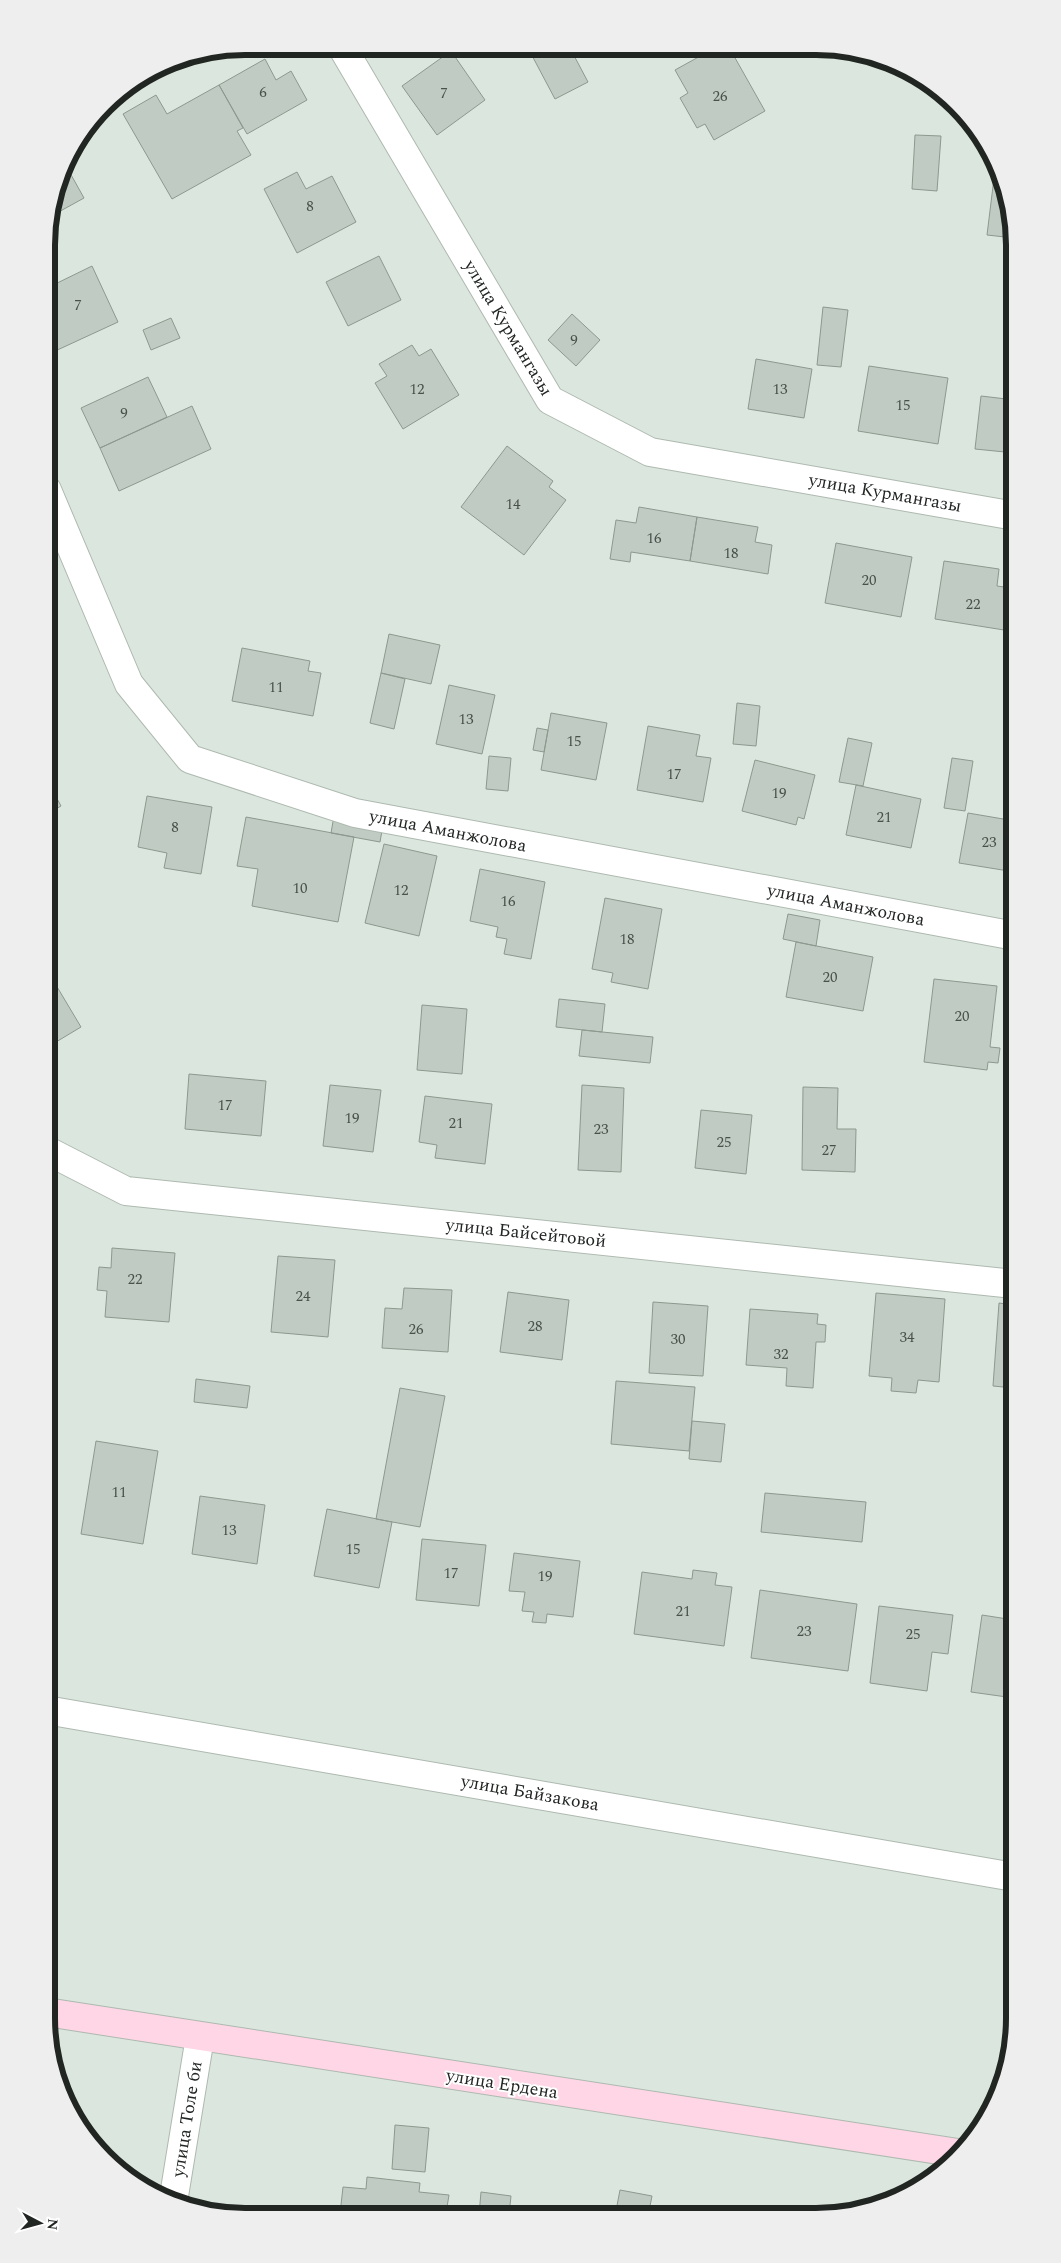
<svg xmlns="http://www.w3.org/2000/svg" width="1061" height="2263" font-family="Spectral,serif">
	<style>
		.building { fill: #c0ccc3; stroke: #8d988f }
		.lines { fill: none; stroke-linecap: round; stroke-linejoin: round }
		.street-casing { stroke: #aeb9b0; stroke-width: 30 }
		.secondary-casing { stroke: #aeb9b0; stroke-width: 30 }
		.street { stroke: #fff; stroke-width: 28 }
		.secondary { stroke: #fed6e6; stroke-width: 28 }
		.labels { text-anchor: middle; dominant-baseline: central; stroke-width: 4; stroke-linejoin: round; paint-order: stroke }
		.number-label { font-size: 15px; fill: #4a504b }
		.street-label { font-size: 18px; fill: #222623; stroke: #fff }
		.rim { fill: none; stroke: #222623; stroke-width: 6 }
	</style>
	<rect width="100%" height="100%" fill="#dbe7de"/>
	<path class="building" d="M528,48h42l18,34 -33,17z
		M713,49h17l35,62 -51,29 -9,-16 -8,4 -17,-30 8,-5 -13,-23z
		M451,51l34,49 -48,35 -35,-49z
		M265,59l11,21 15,-9 16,29 -60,34 -28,-49z
		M219,85l24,43 -6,3 14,24 -79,44 -49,-85 33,-19 11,19z
		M915,135l26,1 -4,55 -25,-2z
		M65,164l19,34 -29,16 -2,-5z
		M995,170h2l11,23 6,45 -27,-3z
		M297,172l9,17 26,-13 24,46 -59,31 -33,-64z
		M379,256l22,44 -53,26 -22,-44z
		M92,266l26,56 -65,30 -6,-14v-50z
		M823,307l25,3 -7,57 -24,-2z
		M572,314l28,26 -24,26 -28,-26z
		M171,318l9,20 -29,12 -8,-20z
		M412,345l7,11 12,-7 28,46 -56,34 -28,-46 12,-7 -8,-12z
		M756,359l56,10 -8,49 -56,-9z
		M869,366l79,12 -10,66 -80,-13z
		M148,377l19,40 -67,31 -19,-40z
		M981,396l34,4v53l-40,-4z
		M192,406l19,43 -92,42 -19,-43z
		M507,446l46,35 -4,6 17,13 -42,55 -63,-48z
		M639,507l58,10 -7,44 -59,-9 -1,10 -20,-3 6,-39 20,3z
		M697,517l61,10 -3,15 17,3 -4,29 -78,-13z
		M836,543l76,14 -11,60 -76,-14z
		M944,561l55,8 -2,17 14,2 -7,42 -69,-11z
		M389,634l51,11 -9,39 -50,-11z
		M242,648l68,13 -2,10 13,2 -8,43 -81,-15z
		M381,673l24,6 -11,50 -24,-6z
		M449,685l46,10 -13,59 -46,-10z
		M737,703l23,3 -4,40 -23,-2z
		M551,713l56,10 -11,57 -55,-10z
		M648,726l52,9 -4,21 15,2 -8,44 -66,-12z
		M537,728l11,2 -4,22 -11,-2z
		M848,738l24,5 -9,43 -24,-4z
		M489,756l22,2 -3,33 -22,-2z
		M952,758l21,3 -8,50 -21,-3z
		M755,760l60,15 -11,44 -6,-2 -2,8 -54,-14z
		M47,780l14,26 -14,8z
		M856,785l65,14 -10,49 -65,-13z
		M147,796l65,11 -11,67 -37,-6 3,-15 -29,-6z
		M335,810l49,9 -4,23 -49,-9z
		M968,813l47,8v51l-56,-9z
		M246,817l108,20 -16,85 -86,-16 6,-37 -21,-3z
		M384,844l53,12 -18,80 -54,-13z
		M480,869l65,13 -14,77 -27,-5 3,-15 -11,-2 2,-10 -28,-6z
		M605,898l57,11 -14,80 -37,-7 2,-9 -21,-4z
		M788,914l32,6 -4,26 -33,-7z
		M796,942l77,15 -10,54 -77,-14z
		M47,970l34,57 -35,21z
		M934,979l63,7 -7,61 10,1 -2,15 -10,-1 -1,8 -63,-8z
		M559,999l46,5 -3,28 -46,-5z
		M422,1005l45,4 -5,65 -45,-4z
		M582,1030l71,7 -3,26 -71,-7z
		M189,1074l77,7 -5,55 -76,-7z
		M330,1085l51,5 -8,62 -50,-6z
		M582,1085l42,3 -3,84 -43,-2z
		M803,1087l35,1 -1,41h19l-1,43 -53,-2z
		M425,1096l67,8 -7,60 -50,-6 2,-13 -18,-3z
		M701,1110l51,5 -6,59 -51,-6z
		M112,1248l63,5 -6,69 -64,-5 2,-26 -10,-1 2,-23 12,1z
		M278,1256l57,4 -7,77 -57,-5z
		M404,1288l48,2 -4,62 -66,-4 3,-40 17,1z
		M508,1292l61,8 -7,60 -62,-8z
		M876,1293l69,6 -6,83 -21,-2 -2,13 -25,-2 1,-13 -23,-2z
		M653,1302l55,4 -5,70 -54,-3z
		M999,1303l15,2v83l-21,-2z
		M750,1309l68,5 -1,10 9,1 -1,17h-9l-3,46 -27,-2 1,-18 -41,-3z
		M196,1379l54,7 -3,22 -53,-6z
		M616,1381l79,6 -6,64 -78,-7z
		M400,1388l45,8 -25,131 -44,-8z
		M692,1421l33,3 -4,38 -32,-3z
		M96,1441l62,10 -15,93 -62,-10z
		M765,1493l101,9 -4,40 -101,-10z
		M200,1496l65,9 -8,59 -65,-10z
		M327,1509l65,13 -13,66 -65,-12z
		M422,1539l64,6 -7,61 -63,-6z
		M514,1553l66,8 -7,56 -26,-3 -1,9 -14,-1 2,-10 -12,-1 3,-19 -16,-1z
		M693,1570l24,3 -2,12 17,2 -8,59 -90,-12 8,-62 50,7z
		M760,1590l97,14 -9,67 -97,-13z
		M879,1606l74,9 -5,39 -16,-2 -5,39 -57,-8z
		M982,1615l32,5v78l-43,-6z
		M395,2125l34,3 -4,44 -33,-3z
		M367,2177l53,6 -1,9 30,3 -2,12 19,2v6l-126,-1 3,-27 23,2z
		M620,2190l32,6 -4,20h-33z
		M481,2192l30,4 -2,19h-30z"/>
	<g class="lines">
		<g class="street-casing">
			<path id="street" d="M342,47l208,353 100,52 365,64
				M47,490l82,194 61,75 165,54 660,123
				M46,1150l80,41 888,93
				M46,1710l968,167
				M173,2202l27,-165"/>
		</g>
		<g class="secondary-casing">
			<path id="secondary" d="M46,2012l912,141"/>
		</g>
		<use href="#street" class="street"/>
		<use href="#secondary" class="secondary"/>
	</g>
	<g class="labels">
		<g class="number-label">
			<text x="263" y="92">6</text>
			<text x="444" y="93">7</text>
			<text x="720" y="96">26</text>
			<text x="310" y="206">8</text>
			<text x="78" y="305">7</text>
			<text x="574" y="340">9</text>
			<text x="417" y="389">12</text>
			<text x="780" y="389">13</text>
			<text x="903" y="405">15</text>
			<text x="124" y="413">9</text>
			<text x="513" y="504">14</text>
			<text x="654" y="538">16</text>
			<text x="731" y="553">18</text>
			<text x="869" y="580">20</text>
			<text x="973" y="604">22</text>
			<text x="276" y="687">11</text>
			<text x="466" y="719">13</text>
			<text x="574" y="741">15</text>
			<text x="674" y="774">17</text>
			<text x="779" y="793">19</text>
			<text x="884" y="817">21</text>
			<text x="175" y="827">8</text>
			<text x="989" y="842">23</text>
			<text x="300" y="888">10</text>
			<text x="401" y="890">12</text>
			<text x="508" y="901">16</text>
			<text x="627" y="939">18</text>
			<text x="830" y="977">20</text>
			<text x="962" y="1016">20</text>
			<text x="225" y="1105">17</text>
			<text x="352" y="1118">19</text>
			<text x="456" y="1123">21</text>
			<text x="601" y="1129">23</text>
			<text x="724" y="1142">25</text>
			<text x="829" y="1150">27</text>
			<text x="135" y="1279">22</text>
			<text x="303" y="1296">24</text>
			<text x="535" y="1326">28</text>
			<text x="416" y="1329">26</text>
			<text x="907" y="1337">34</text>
			<text x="678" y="1339">30</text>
			<text x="781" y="1354">32</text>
			<text x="119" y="1492">11</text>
			<text x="229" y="1530">13</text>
			<text x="353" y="1549">15</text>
			<text x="451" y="1573">17</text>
			<text x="545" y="1576">19</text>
			<text x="683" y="1611">21</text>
			<text x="804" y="1631">23</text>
			<text x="913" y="1634">25</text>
		</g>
		<g class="street-label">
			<text transform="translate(508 328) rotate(59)">улица Курмангазы</text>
			<text transform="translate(885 493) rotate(10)">улица Курмангазы</text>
			<text transform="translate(448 831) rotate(11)">улица Аманжолова</text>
			<text transform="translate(846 905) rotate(11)">улица Аманжолова</text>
			<text transform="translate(526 1233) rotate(6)">улица Байсейтовой</text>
			<text transform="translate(530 1793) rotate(10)">улица Байзакова</text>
			<text transform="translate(502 2084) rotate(9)">улица Ердена</text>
			<text transform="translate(187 2119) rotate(-81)">улица Толе би</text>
		</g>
	</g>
	<path d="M0 0H1061V2263H0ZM245 55H816A190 190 0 0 1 1006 245V2018A190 190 0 0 1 816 2208H245A190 190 0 0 1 55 2018V245A190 190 0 0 1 245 55Z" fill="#edeeed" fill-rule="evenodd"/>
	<path class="rim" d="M245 55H816A190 190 0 0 1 1006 245V2018A190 190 0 0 1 816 2208H245A190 190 0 0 1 55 2018V245A190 190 0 0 1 245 55Z"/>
	<g transform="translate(40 2223) rotate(96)" stroke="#ffffff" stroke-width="4" paint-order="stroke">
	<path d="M0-4L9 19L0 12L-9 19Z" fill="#222623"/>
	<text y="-8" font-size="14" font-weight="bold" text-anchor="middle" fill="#222623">N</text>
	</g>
</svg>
